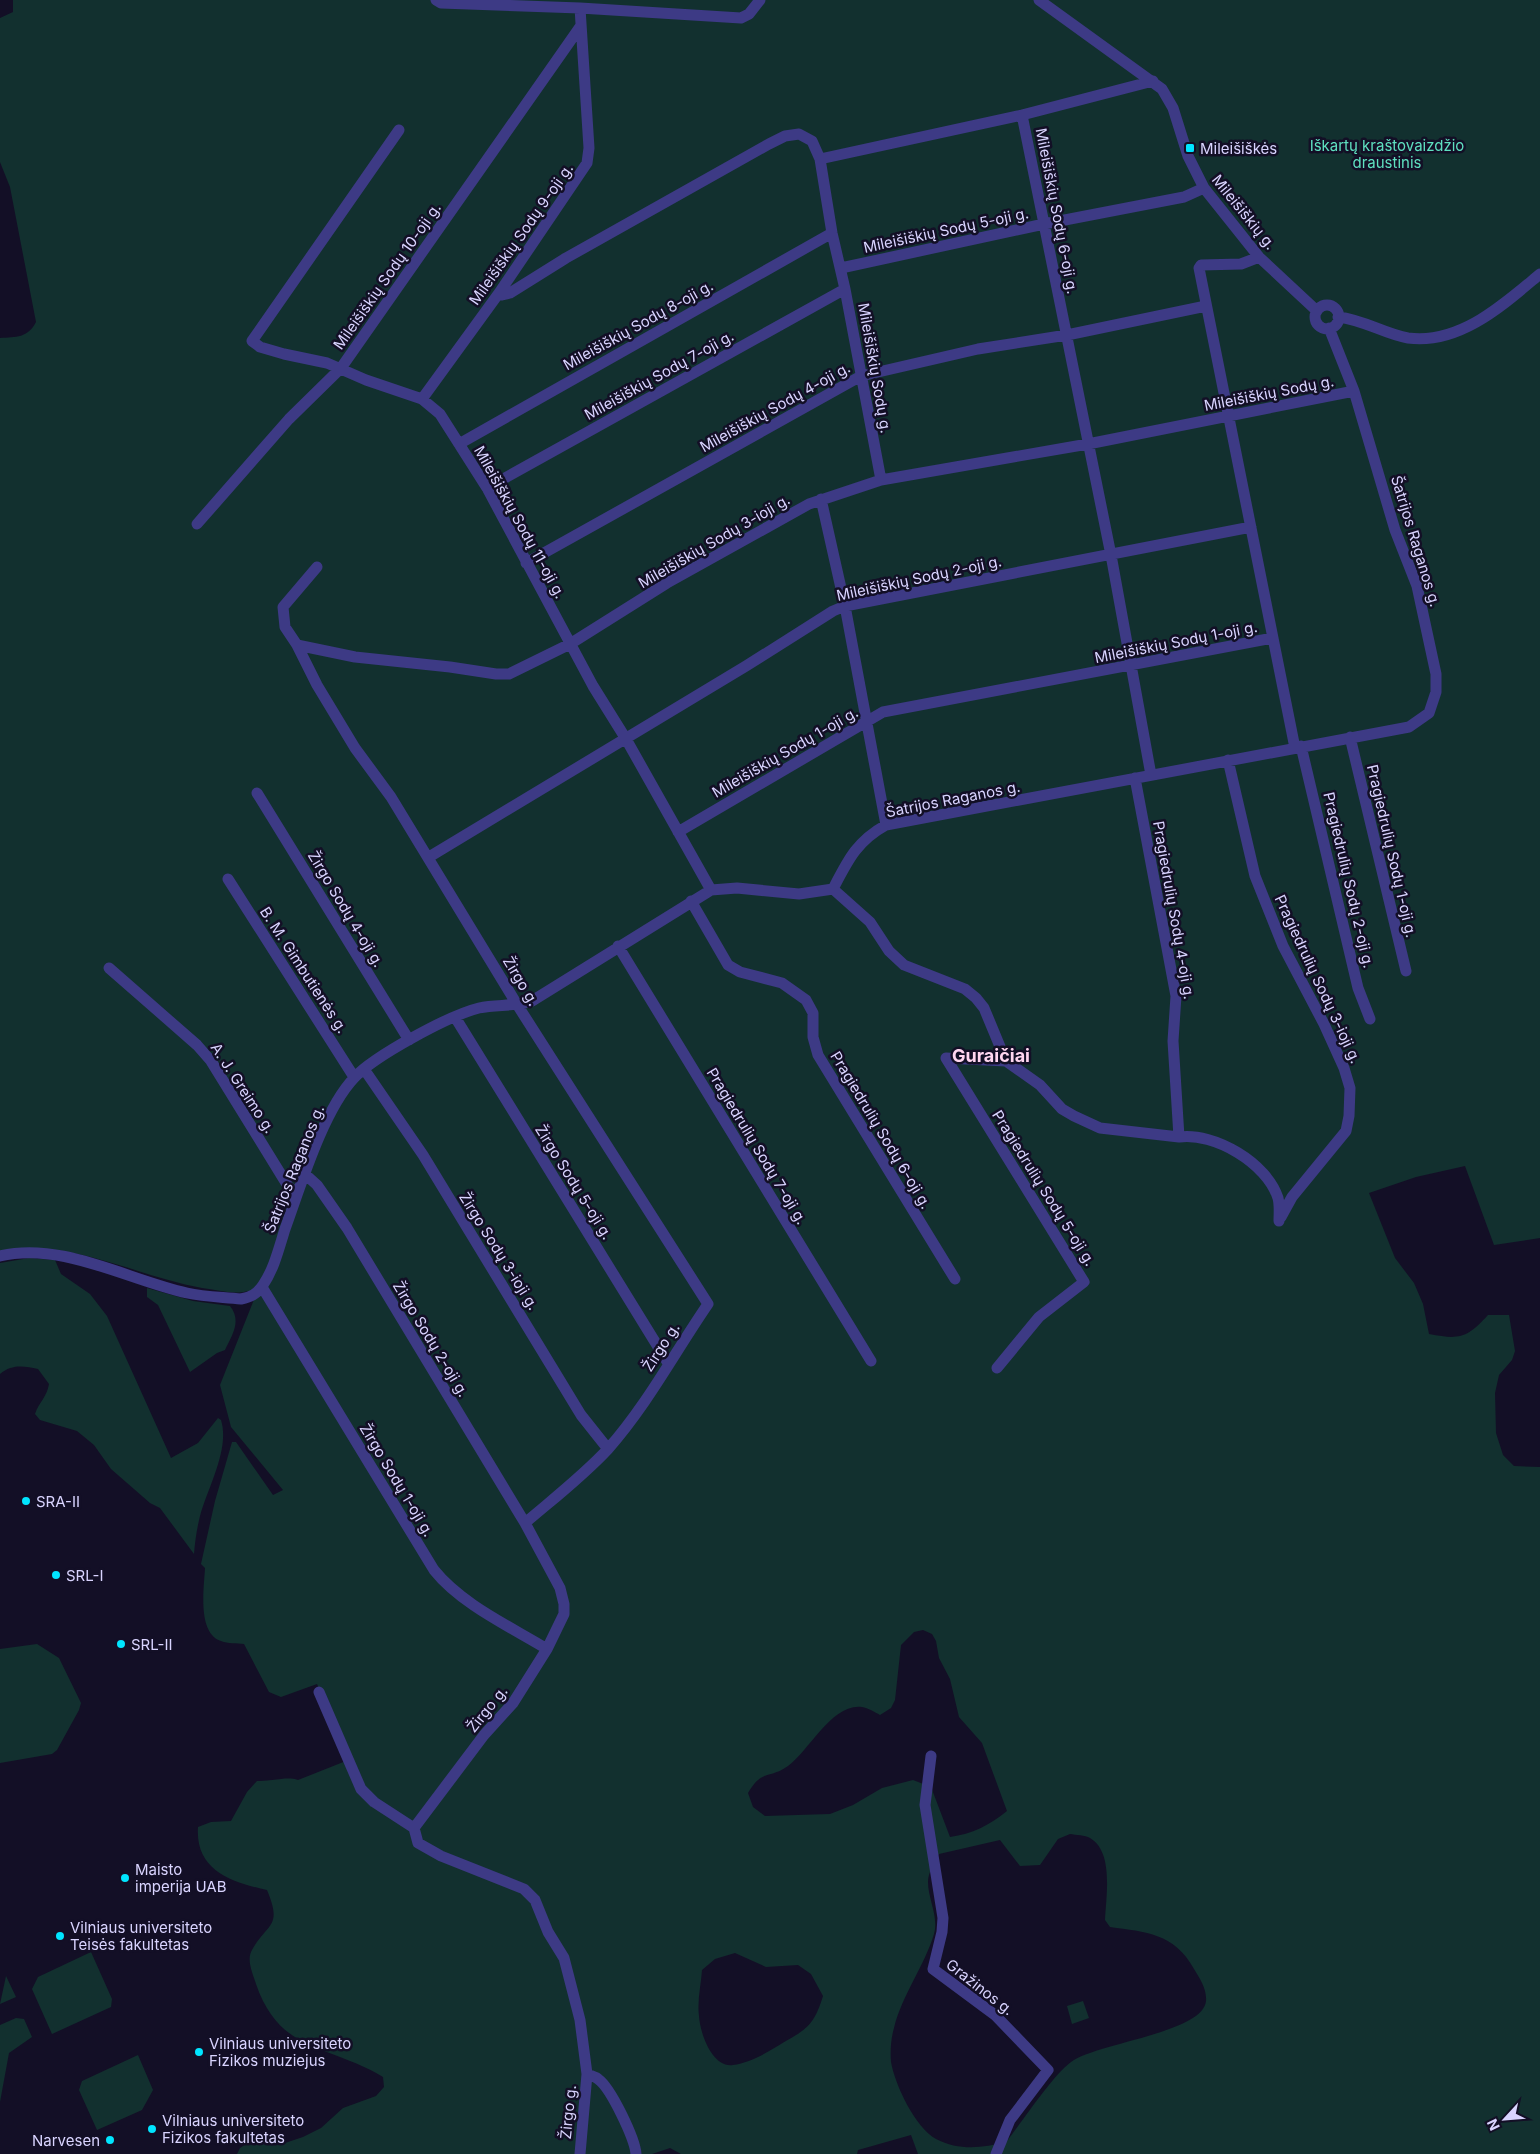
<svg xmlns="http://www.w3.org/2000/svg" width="1540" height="2154" font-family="Inter,sans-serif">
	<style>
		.green { fill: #12302f; fill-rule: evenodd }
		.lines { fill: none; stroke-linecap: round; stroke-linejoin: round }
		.minor { stroke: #3d3a85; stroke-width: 11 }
		.poi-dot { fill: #00e5ff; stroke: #130f26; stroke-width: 2 }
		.labels { text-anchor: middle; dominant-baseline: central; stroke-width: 5; stroke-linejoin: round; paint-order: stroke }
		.park-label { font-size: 15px; fill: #5fe0c0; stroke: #130f26 }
		.poi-label { font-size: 15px; fill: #d9d4ff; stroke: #130f26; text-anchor: start }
		.street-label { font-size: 15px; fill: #d9d4ff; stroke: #130f26 }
		.quarter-label { font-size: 18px; font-weight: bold; fill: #ffd6f0; stroke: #130f26 }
	</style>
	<rect width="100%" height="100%" fill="#130f26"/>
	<path class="green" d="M13,0h1527v1238l-46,7 -29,-79 -49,11 -47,16 26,65 19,25 9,21 6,30c31,6 38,4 59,-19h21l6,36 -3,9 -13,15 -4,18 1,40 7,22 11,11 26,1v687h-622l-7,-19 -53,15 -1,4h-176l-11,-6 -18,6h-415l3,-6 9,-6 30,3 24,-8 18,-9 22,-20 33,-12 8,-9 -1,-10c-54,-33 -103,-23 -127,-93 -3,-10 -10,-24 -4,-34 15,-27 31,-22 15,-60 -36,-8 -72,-20 -69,-63l13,-5 20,-1 16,-29 10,-11c14,1 29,-5 41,-1l53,-21 -34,-75 -36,13 -12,-5 -25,-48c-7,-1 -16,0 -23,-3 -24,-8 -17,-53 -16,-73l-4,-4 14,-63 17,-59h4l37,53 10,-5 -52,-63 -11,-42 35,-88 -7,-6c-15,4 -30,-1 -46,-3 -67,-12 -132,-50 -202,-37v-913c16,-1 28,0 36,-16l-26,-135 -10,-25v-144l13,-6zM923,1630l9,4 4,7 3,17 11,21 9,38 23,26 25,68c-17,14 -35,23 -57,26l-19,-50 -18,-7 -31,8 -29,17 -23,9 -65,2 -12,-9 -5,-14c15,-25 20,-13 40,-27 21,-15 44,-63 74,-59 6,1 13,5 18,8l11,-7 4,-8 6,-55 13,-13zM1070,1834c6,1 15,1 20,4 24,14 16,58 15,82l5,7c36,5 64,6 84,42 6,10 13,20 12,32 -3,32 -110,42 -135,61 -19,14 -48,59 -65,80 -23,6 -47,9 -70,-3 -21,-12 -41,-54 -45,-77 -1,-11 0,-24 3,-34 8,-33 30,-61 40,-94 5,-17 -6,-35 -6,-52 0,-10 7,-20 11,-28l61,-14 20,26 20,-1 18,-26zM735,1953l31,14 32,-2 13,9 12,22c-10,33 -19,34 -47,51 -13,8 -28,16 -43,18 -21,3 -33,-32 -34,-49 -2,-15 2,-31 3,-46l13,-11z
		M29,1258l26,2 6,14 29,20 17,22 64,142 27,-15 20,-25 3,2c9,29 -13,67 -21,96 -3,12 -5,25 -6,38l-34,-46 -10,-5 -39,-34 -17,-24 -17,-14 -37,-11 -5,-6c4,-12 12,-17 14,-30l-11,-15c-14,-3 -26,-5 -38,5v-111z
		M147,1288l46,13 37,5c12,15 2,29 -5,44l-8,3 -27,19 -32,-67 -11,-8z
		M37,1644l22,14 22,45 -2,7 -22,40 -5,4 -52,9v-114z
		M91,1952l21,47 -1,8 -59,27 -20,-45 6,-12z
		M6,1976l10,21 -16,7z
		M1083,2001l6,17 -17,6 -5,-18z
		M16,2018l8,1 8,18 -23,16 -9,49v-77z
		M138,2055l15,35 -11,20 -45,20 -18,-40 3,-9z"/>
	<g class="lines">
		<path class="minor" d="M436,0l5,3 139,5 161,10 8,-4 11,-14
			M1039,0l123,89 11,19 15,48 16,32 55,69 58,54
			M399,130l-147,211 8,6 24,7 43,9 39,17 56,19 18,15 47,74 106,198 33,53 85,151
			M820,159l202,-44
			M841,268l203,-44 140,-27 20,-9
			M499,293l3,2 8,-2 56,-35 203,-114 16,-8 14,-2 13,7 8,18 12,74 13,56 36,191 207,-36 266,-53
			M1315 317a12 12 0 1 1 24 0a12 12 0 1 1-24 0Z
			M1338,317c27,3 46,17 70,21 52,7 96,-34 132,-64
			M422,399l77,-106 88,-130 2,-15 -9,-140
			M459,444l373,-211
			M487,488l358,-199
			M821,499l24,107 41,219
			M197,524l92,-105 52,-51 239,-341
			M526,563l335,-187 117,-27 89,-14 139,-29
			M317,567l-34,40 2,20 12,18 20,40 38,63 36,49 127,209 190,298c-33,48 -61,101 -100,145 -25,27 -55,50 -83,74l35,65 4,16v10l-17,35 -34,54 -29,32 -70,93 4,15 23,13 83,33 11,11 13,32 16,26 16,62 7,54 -7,80
			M1273,638l22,110
			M297,645l58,12 95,10 46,7h13l61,-30 97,-61 142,-79 72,-24
			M1350,737l56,234
			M1301,746l57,242 12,31
			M1228,760l27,116 28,70 41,78 20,44 6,20 -1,28 -3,15 -54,66 -11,20
			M1151,775l-40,-220 -89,-440 131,-34
			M1135,778l41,218 -3,45 6,96
			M257,793l152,247
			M678,832l205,-120 390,-74 -74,-370 2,-3 40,-1 18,-7
			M429,857l317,-191 87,-55 12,-5 406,-79
			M228,879l126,198
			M833,889l37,33 19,29 15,14 61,24 11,9 8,10 22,53 34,24 22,24 12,7 26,12 79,9c35,-5 88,26 99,61 2,8 1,15 1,23
			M691,901l37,64 12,7 42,11 24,17 7,13v24l5,18 137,224
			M618,946l253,415
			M109,968l88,77 14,16 77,125 9,8
			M455,1017l213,346
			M364,1069l59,86 158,260 27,34
			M306,1175l11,10 30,43 178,295
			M0,1256c61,-15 128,24 187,37 18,4 36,4 54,6 10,-2 16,-5 22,-14 11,-16 16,-37 22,-56 16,-44 38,-118 69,-151 20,-22 96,-63 125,-70 18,-4 35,-1 53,-7l179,-111 26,-2 62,6 34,-5c15,-29 24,-48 53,-64l523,-98 20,-14 7,-21v-18l-19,-88 -22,-56 -41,-139 -25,-63
			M262,1287l172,283c27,34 77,57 113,79
			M997,1368l42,-51 45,-35 -138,-224 60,3
			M319,1692l42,97 13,13 40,26
			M931,1756l-6,49 18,113 -1,14 -9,37 62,46 53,55 -38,50 -14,34
			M587,2074c4,2 8,2 11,5 13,9 37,60 38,75"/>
	</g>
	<g class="poi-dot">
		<rect x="1185" y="143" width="10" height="10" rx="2.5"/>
		<circle cx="26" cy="1501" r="5"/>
		<circle cx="56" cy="1575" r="5"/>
		<circle cx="121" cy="1644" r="5"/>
		<circle cx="125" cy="1878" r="5"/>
		<circle cx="60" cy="1936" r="5"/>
		<circle cx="199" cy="2052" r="5"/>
		<circle cx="152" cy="2129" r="5"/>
		<circle cx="110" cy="2140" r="5"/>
	</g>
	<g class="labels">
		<g class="park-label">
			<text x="1387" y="145">Iškartų kraštovaizdžio<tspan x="1387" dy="17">draustinis</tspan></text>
		</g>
		<g class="poi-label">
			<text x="1200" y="148">Mileišiškės</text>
			<text x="36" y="1501">SRA-II</text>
			<text x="66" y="1575">SRL-I</text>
			<text x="131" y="1644">SRL-II</text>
			<text x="135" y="1869">Maisto<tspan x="135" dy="17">imperija UAB</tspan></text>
			<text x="70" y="1927">Vilniaus universiteto<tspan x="70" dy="17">Teisės fakultetas</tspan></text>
			<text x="209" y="2043">Vilniaus universiteto<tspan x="209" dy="17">Fizikos muziejus</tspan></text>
			<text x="162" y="2120">Vilniaus universiteto<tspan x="162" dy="17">Fizikos fakultetas</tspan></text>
			<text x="100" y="2140" text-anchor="end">Narvesen</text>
		</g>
		<g class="street-label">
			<text transform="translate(1057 211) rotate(79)">Mileišiškių Sodų 6-oji g.</text>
			<text transform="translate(1244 212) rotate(51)">Mileišiškių g.</text>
			<text transform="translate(946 230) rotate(-12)">Mileišiškių Sodų 5-oji g.</text>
			<text transform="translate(521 234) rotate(-55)">Mileišiškių Sodų 9-oji g.</text>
			<text transform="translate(387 276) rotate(-55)">Mileišiškių Sodų 10-oji g.</text>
			<text transform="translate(638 325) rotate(-29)">Mileišiškių Sodų 8-oji g.</text>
			<text transform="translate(875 368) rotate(80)">Mileišiškių Sodų g.</text>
			<text transform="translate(659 375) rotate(-29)">Mileišiškių Sodų 7-oji g.</text>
			<text transform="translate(1269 393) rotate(-11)">Mileišiškių Sodų g.</text>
			<text transform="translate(775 407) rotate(-29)">Mileišiškių Sodų 4-oji g.</text>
			<text transform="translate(520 522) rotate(61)">Mileišiškių Sodų 11-oji g.</text>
			<text transform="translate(714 541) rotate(-30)">Mileišiškių Sodų 3-ioji g.</text>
			<text transform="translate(1416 541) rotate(73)">Šatrijos Raganos g.</text>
			<text transform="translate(919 578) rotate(-12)">Mileišiškių Sodų 2-oji g.</text>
			<text transform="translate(1176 642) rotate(-11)">Mileišiškių Sodų 1-oji g.</text>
			<text transform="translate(785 752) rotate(-30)">Mileišiškių Sodų 1-oji g.</text>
			<text transform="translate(953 799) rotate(-11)">Šatrijos Raganos g.</text>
			<text transform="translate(1392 851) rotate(77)">Pragiedrulių Sodų 1-oji g.</text>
			<text transform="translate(1349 880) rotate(77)">Pragiedrulių Sodų 2-oji g.</text>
			<text transform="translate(346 909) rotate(59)">Žirgo Sodų 4-oji g.</text>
			<text transform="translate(1174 910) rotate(80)">Pragiedrulių Sodų 4-oji g.</text>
			<text transform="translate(304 970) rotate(57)">B. M. Gimbutienės g.</text>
			<text transform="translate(1318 979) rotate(65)">Pragiedrulių Sodų 3-ioji g.</text>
			<text transform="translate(521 981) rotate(59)">Žirgo g.</text>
			<text transform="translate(243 1088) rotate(57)">A. J. Greimo g.</text>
			<text transform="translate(881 1130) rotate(59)">Pragiedrulių Sodų 6-oji g.</text>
			<text transform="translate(757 1146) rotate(59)">Pragiedrulių Sodų 7-oji g.</text>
			<text transform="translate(294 1169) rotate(-68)">Šatrijos Raganos g.</text>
			<text transform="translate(574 1182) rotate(58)">Žirgo Sodų 5-oji g.</text>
			<text transform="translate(1044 1188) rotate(58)">Pragiedrulių Sodų 5-oji g.</text>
			<text transform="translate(499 1251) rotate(58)">Žirgo Sodų 3-ioji g.</text>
			<text transform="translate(431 1339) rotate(59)">Žirgo Sodų 2-oji g.</text>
			<text transform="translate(661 1347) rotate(-57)">Žirgo g.</text>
			<text transform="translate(397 1480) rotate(59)">Žirgo Sodų 1-oji g.</text>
			<text transform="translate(487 1709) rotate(-51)">Žirgo g.</text>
			<text transform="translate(980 1987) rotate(38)">Gražinos g.</text>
			<text transform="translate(568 2112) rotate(-84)">Žirgo g.</text>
		</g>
		<g class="quarter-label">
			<text x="991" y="1055">Guraičiai</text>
		</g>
	</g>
	<g transform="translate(1505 2119) rotate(244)" stroke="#130f26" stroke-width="4" paint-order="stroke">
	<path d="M0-4L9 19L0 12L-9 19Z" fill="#d9d4ff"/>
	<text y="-8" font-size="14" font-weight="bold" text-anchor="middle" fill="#d9d4ff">N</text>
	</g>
</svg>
